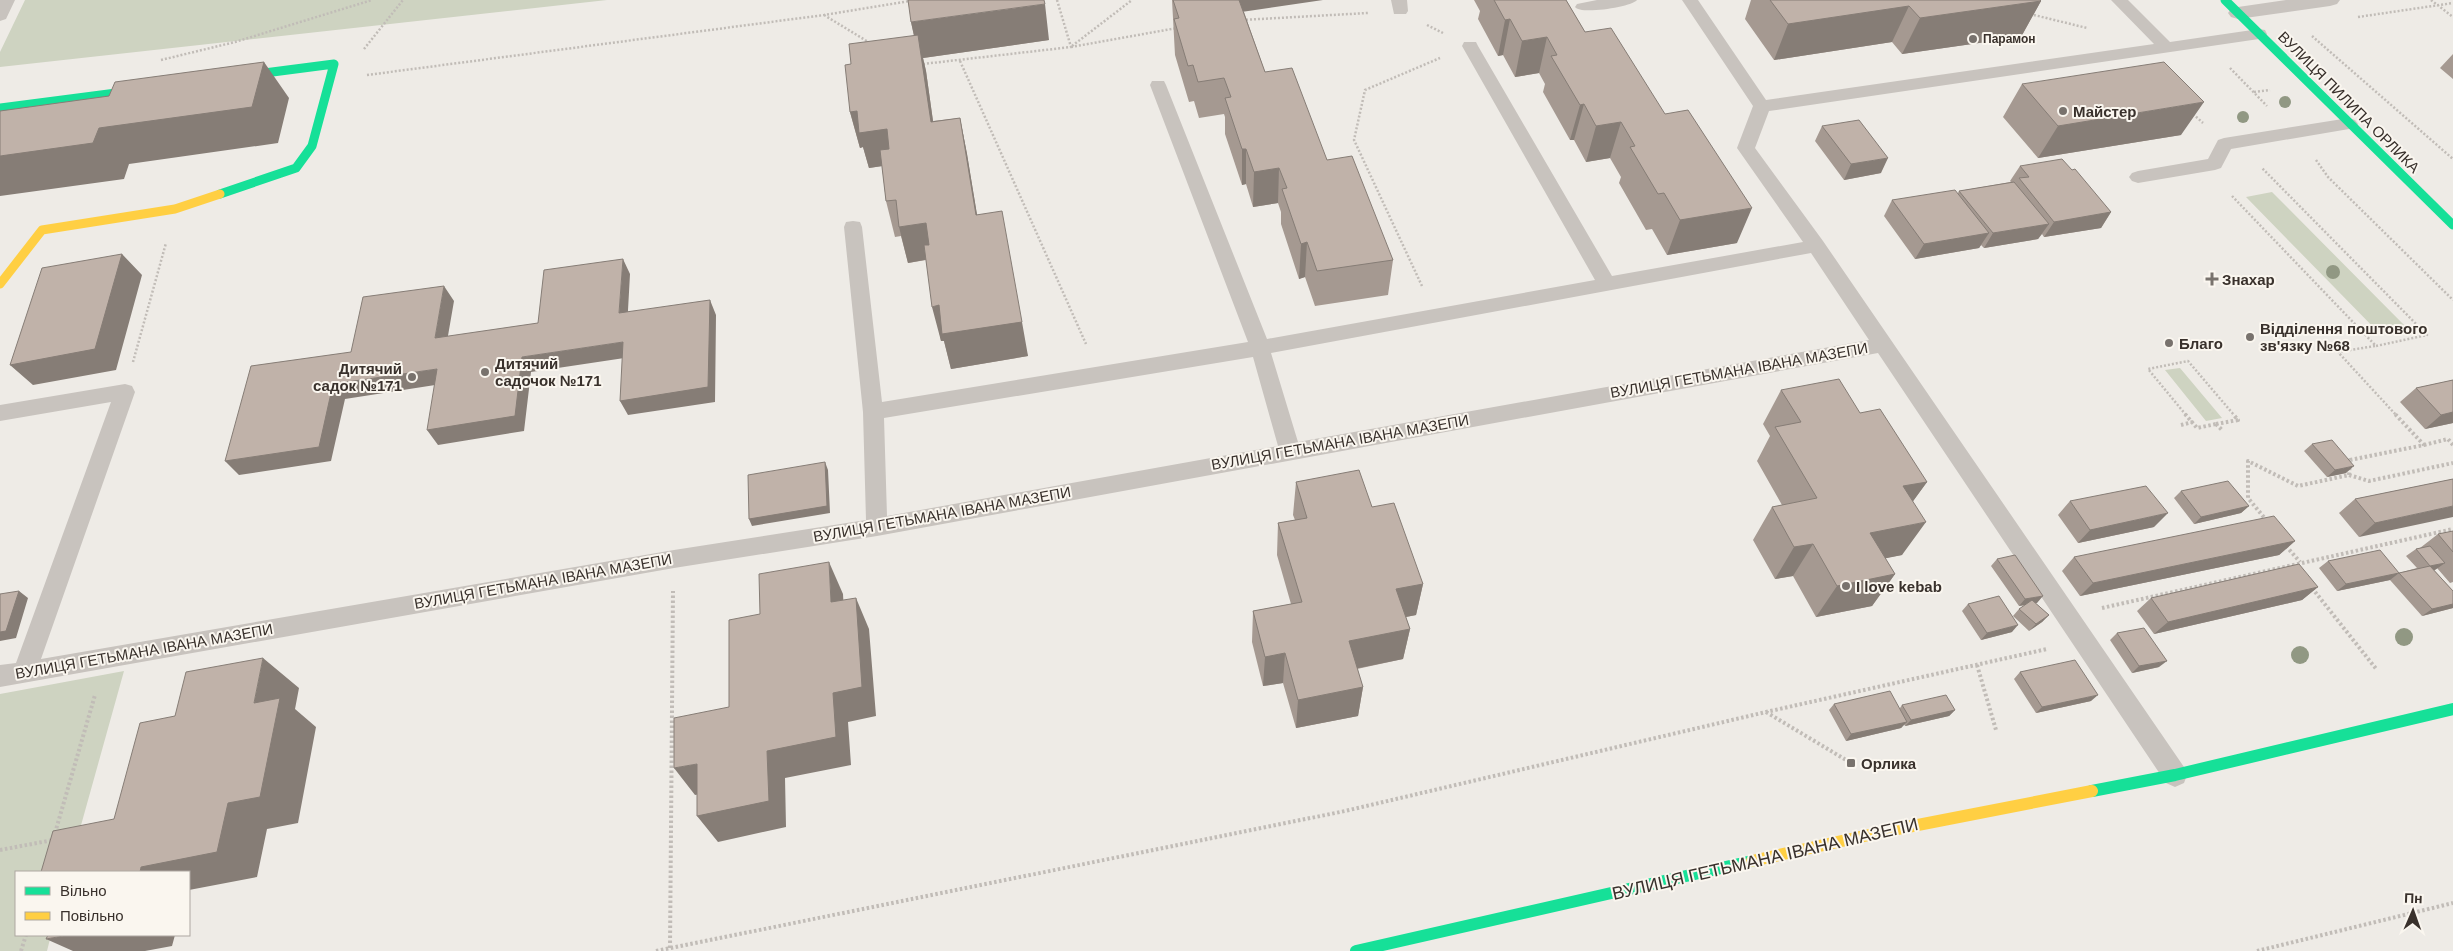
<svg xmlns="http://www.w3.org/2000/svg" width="2453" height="951" font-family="Helvetica,sans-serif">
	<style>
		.green { fill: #ced3c1 }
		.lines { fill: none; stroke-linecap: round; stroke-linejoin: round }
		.path-far1 { stroke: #c1bcb7; stroke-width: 2.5; stroke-dasharray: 2 2; stroke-linecap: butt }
		.path { stroke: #c1bcb7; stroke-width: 4; stroke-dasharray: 2.5 2.5; stroke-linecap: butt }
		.lane { fill: #c8c3be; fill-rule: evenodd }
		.street { fill: #c8c3be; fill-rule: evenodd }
		.fast-far1 { stroke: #16e098; stroke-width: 9 }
		.fast { stroke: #16e098; stroke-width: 12 }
		.slow-far1 { stroke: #ffcf43; stroke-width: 9 }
		.slow { stroke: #ffcf43; stroke-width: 12 }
		.tree { fill: #919883 }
		.wall { fill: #a59991 }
		.shaded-wall { fill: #867d76 }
		.building { fill: #c0b2a9; stroke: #867d76 }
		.poi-dot { fill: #78726d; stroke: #faf6ef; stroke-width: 2 }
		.labels { text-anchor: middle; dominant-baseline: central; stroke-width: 4; stroke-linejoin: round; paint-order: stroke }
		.far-poi-label { font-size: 12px; font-weight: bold; fill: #39312c; stroke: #faf6ef; text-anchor: start }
		.street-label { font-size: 15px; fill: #39312c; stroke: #faf6ef }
		.poi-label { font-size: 15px; font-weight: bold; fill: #39312c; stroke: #faf6ef; text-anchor: start }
		.near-street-label { font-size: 18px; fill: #39312c; stroke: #faf6ef }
	</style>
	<rect width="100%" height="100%" fill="#eeebe6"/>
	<path class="green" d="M25,0h582l-607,67v-15z
		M2272,192l136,137 -28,5 -134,-137z
		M2180,368l42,50 -16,3 -41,-51z
		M124,671l-56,201h-52v63h35l-4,16h-47v-257z"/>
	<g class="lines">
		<path class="path-far1" d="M2431,0l22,17
			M2030,14l57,14
			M824,15l46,28
			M2358,17l95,-14
			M1242,20l126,-7
			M1427,25l16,8
			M2312,36l141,123
			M1072,46l60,-46
			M1071,47l106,-19
			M364,49l39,-49
			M161,60l74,-18 137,-42
			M960,61l126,283
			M923,64l148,-17 -14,-47
			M2230,68l37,38
			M367,75l457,-60 92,-15
			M2254,92l16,-2
			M2193,114l10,9
			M2316,160l12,17 125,123
			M2232,196l144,150 51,-11 -165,-167
			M1422,286l-68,-146 11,-50 75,-32
			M2375,346l-37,6 58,63
			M133,362l33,-119
			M2186,415l-38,-46 40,-8 46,54"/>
		<path class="path" d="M2185,414l12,14 19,-4
			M2216,424l6,6
			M2216,424l22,-4 -5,-6
			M2181,425l12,-3
			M2424,445l24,-6 5,6
			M2349,475l1,-15 74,-15 -29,-31
			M2267,521l-19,-23v-37l50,25 51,-11 20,6 84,-18
			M2286,546l14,16
			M2312,588l65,82
			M2102,608l351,-79
			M1977,665l19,65
			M1766,712l85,51
			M55,833l40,-138
			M0,850l53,-10
			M670,948l3,-357
			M21,951l5,-16
			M656,951l689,-140 421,-99 281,-63
			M2257,951l196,-48"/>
		<path class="lane" d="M0,0h15l-9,19 -6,2z
			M1391,0h16l1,11 -2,3h-12z
			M1597,0h40c-5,7 -57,15 -62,7l2,-3z
			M1682,0h16l68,100 388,-56 -43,-44h17l42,42 89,-13 6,1 2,4 -2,4 -6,1 -490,72 -14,37 68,93 361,526 3,8 -3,8 -9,4 -9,-4 -288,-430 -1001,183 -203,32 -674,119v-22l16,-2 95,-261 -111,19v-16l125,-21 7,2 3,6 -94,267 633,-109 192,-30 -3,-108 -19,-185 2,-5 7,-1 7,1 2,5 20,175 366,-60 -98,-257 2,-4h12l2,4 101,254 328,-59 -133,-234 2,-4h12l2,4 134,230 191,-34 -66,-94 16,-42zM1811,253l58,87 -571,102 -27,-89zM1253,357l25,89 -391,70 -3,-98z
			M2349,118l6,2 3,4 -3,4 -124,21 -10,19 -6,2 -77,13 -6,-2 -3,-4 3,-4 6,-2 70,-12 10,-19 6,-2z"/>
		<path class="street" d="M2286,0h54l-3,4 -7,2 -92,13 -7,-2 -3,-4 3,-4 7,-2z"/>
		<path class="fast-far1" d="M2225,0l228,225
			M0,108l147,-19
			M220,194l76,-26 16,-22 22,-82 -100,13"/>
		<path class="fast" d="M2092,791l83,-16 278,-66
			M1356,951l396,-90"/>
		<path class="slow-far1" d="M0,284l42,-54 133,-21 45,-15"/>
		<path class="slow" d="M1752,861l135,-30 205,-40"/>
	</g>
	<g class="tree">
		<circle cx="2285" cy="102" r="6"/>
		<circle cx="2243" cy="117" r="6"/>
		<circle cx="2333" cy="272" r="7"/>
		<circle cx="2404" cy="637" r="9"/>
		<circle cx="2300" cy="655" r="9"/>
	</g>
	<path class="wall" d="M1172,0l72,12 21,60 62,88 66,100 -5,35 -73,11 -10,-29 -6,2 -18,-55v-12l-3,-9 -25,4 -7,-23 -4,1 -17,-51v-17l-1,-3 -25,4 -5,-17 -5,1 -14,-47z
		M1474,0h92l19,32 152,211 -70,12 -15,-26 -6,1 -27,-47 2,-6 -11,-19 -24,4 -12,-22h-4l-27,-48 2,-8 -6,-11 -24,4 -12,-22 -5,1 -20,-37 2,-8z
		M1751,0h289l1,1 -20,36 -119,17 -10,-12 -118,18 -29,-41z
		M911,22l138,18 -126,18 3,13 7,50 27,-3 7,36 10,61 51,141 -77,13 -7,-28h-3l-15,-81 -18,3 -7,-27 -6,1 -9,-36 -4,-35 -13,2 -6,-21 -3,1 -10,-36 1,-48 63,-28z
		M2453,54v25l-13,-11z
		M2022,84l159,51 -143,23 -35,-41z
		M1822,126l59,47 -37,7 -29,-39z
		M2020,166l52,4 39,42 -10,16 -57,9 -2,-3 -4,5 -54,9 -3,-3 -2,3 -64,11 -31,-43 8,-16 66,-7 1,-2 52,-9 -1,-1z
		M2453,380v43l-28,6 -25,-27 16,-14z
		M1781,390l79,23 67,69 -14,19 -11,54 -17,3 10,16 -23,32 -56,11 -23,-41 -18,3 -22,-39 19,-33 10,-2 -25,-44 13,-25 -7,-12z
		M2312,444l34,29 -19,4 -23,-26z
		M2453,479l-94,58 -20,-24 16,-14z
		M1296,482l76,25 51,77 -7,31 -10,2 4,12 -7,30 -46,10 6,18 -5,29 -62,12 -13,-45 -20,3 -11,-44 1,-31 38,-7 -14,-49 1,-32 17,-3 -2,-5z
		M2181,491l68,15 -8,7 -47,11 -20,-26z
		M2070,501l84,26 -76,16 -20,-28z
		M2453,531v51l-3,1 -13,-15 -3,2 19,21v17l-31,8 -32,-36 -53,11 -18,-23 9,-7 71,12 18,-5 -11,-12 10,-7 4,-1 18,-14z
		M2295,541l-16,14 -199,41 -18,-25 12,-14z
		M1997,559l40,44h-2l14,12 -7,7 -13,9 -16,-15 6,-7 6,-4 -6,1 -28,-40z
		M2318,587l-16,13 -148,34 -17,-23 14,-13z
		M1968,604l44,28 -31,8 -19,-29z
		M2117,633l42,34 -27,6 -22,-33z
		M2020,672l71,29 -55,12 -22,-34z
		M1834,704l66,4 2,-3 53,5 -6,6 -44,10 -1,-2 -3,4 -55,13 -17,-31z"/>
	<path class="shaded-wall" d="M1221,0h102l-102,15z
		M2041,1l-20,36 -119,17 18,-36z
		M1045,4l4,36 -126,18 3,13 12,86 -7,-35 -12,-64 -8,-36z
		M1909,6l-17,36 -118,18 14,-36z
		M1510,19l-7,36 -5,1 7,-36z
		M1547,37l-8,36 -24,4 7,-36z
		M264,62l25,36 -11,45 -149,21 -5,15 -124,17v-40l99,-28z
		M2204,102l-23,33 -143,23 20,-32z
		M1584,104l-10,36h-4l10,-35z
		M857,111l30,18 9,35 -27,4 -6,-21 -3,1 -10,-36z
		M960,118l7,36 16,97 -7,-36z
		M1621,122l-11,36 -24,4 10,-36z
		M1242,149h4v35l-4,1z
		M1888,158l-7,15 -37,7 7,-16z
		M1279,168l-1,35 -25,4 1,-35z
		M1752,208l-15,35 -70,12 13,-35z
		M2111,212l-10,16 -57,9 10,-15z
		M926,223l9,35 -27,5 -9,-36z
		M2049,224l-11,15 -54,9 9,-15z
		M1989,233l-10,15 -64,11 9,-15z
		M1307,242l-2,35 -6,2 2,-35z
		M122,254l20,21 -26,95 -83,15 -23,-20z
		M623,259l7,15 -3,54 -8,-15z
		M444,286l10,15 -9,52 -10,-15z
		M710,300l6,15 -1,87 -87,13 -8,-14z
		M939,305l83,17 6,34 -77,13 -7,-28h-3l-9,-34z
		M623,342l8,15 -100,15 -7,59 -86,14 -11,-15 95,-73z
		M437,369l11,14 -103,16 -14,62 -92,14 -14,-14 108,-77z
		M2453,412v11l-28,6 16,-14z
		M825,462l3,8 2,43 -78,13 -3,-7z
		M2354,466l-8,7 -19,4 8,-7z
		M1927,482l-24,33v-29z
		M2249,506l-8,7 -47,11 7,-7z
		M2453,506v11l-94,20 16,-14z
		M2168,513l-14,14 -76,16 12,-13z
		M1926,522l-24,33 -54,11 22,-33z
		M2295,541l-16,14 -199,41 13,-13z
		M1813,544l-20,32 -18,3 19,-32z
		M829,562l14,32 2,39 -14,-31z
		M2445,563l-10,7 -14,3 9,-7z
		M2399,573l-9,7 -53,11 9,-7z
		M1895,574l-23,32 -56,11 21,-31z
		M1423,584l-7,31 -26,5 6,-31z
		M2318,587l-16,13 -148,34 14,-12z
		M19,591l9,7 -12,40 -16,3v-9z
		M2043,596l-6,7 -18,3 6,-7z
		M856,598l13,31 7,87 -28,6 3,43 -66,13 1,49 -68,15 -21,-26 70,-65z
		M2453,604v4l-31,8 10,-7z
		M2049,615l-7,7 -13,9 7,-7z
		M2018,625l-6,7 -31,8 6,-7z
		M1410,629l-7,30 -59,12 5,-30z
		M1285,653l-2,30 -20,3 2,-29z
		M263,658l36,30 -4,21 21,18 -18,96 -31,6 -10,48 -68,13v-18h-49l1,-5 87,-64 26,-100z
		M2167,661l-8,6 -27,6 7,-7z
		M1363,687l-5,29 -62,12 2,-28z
		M2098,695l-7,6 -55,12 6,-6z
		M1955,710l-6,6 -44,10 6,-6z
		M1907,722l-6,6 -55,13 5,-7z
		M697,764l20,27 -22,4 -21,-27z
		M69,935h106l-3,11 -27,5h-72l-27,-12z"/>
	<path class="building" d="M908,0h136l1,4 -134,18z
		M1173,0h66l26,72 27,-4 35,92 25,-4 41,104 -76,11 -10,-29 -6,2 -19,-55 5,-1 -8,-20 -25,4 -8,-23h-4l-17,-51 6,-1 -7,-19 -26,4 -5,-17 -5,1 -14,-47 5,-1z
		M1494,0h72l19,32 26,-4 54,86 23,-4 64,98 -72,12 -16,-27 -6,1 -28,-47 5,-1 -14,-24 -25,4 -12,-22 -4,1 -29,-49 6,-1 -10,-18 -25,4 -12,-22 -5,1z
		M1770,0h270l1,1 -121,17 -11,-12 -121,18z
		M918,35l13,87 29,-4 16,97 26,-4 20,111 -80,12 -3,-29 -7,2 -8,-62h5l-3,-22 -27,4 -3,-27 -10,1 -6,-51 9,-1 -2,-20 -28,4 -2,-22 -7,1 -5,-47 6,-1 -2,-20z
		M264,62l-12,45 -153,21 -6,15 -93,13v-45l109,-15 6,-14z
		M2164,62l40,40 -146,24 -36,-42z
		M1859,120l29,38 -37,6 -29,-38z
		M2062,159l10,11 3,-1 36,43 -57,10 -35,-44 10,-1 -9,-11z
		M2014,182l35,42 -56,9 -34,-42z
		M1955,190l34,43 -65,11 -32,-44z
		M122,254l-27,95 -85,16 32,-97z
		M623,259l-4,54 91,-13 -2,87 -88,14 3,-59 -101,15 -7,59 -88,14 10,-61 -104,15 -14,63 -94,14 26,-95 100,-14 12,-55 81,-11 -9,52 103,-15 6,-53z
		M1839,379l21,34 20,-4 47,73 -24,4 23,36 -56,11 25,41 -58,12 -24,-42 -19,3 -22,-40 45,-9 -42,-71 26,-5 -20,-32z
		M2453,380v32l-12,3 -25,-27z
		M2332,440l22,26 -19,4 -23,-26z
		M825,462l2,44 -78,13 -1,-44z
		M1359,470l13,37 22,-4 29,81 -27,5 14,40 -61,12 14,46 -65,13 -13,-47 -20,4 -12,-46 49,-9 -24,-79 29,-5 -11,-36z
		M2453,479v27l-78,17 -20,-24z
		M2228,481l21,25 -48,11 -20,-26z
		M2146,486l22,27 -78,17 -20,-29z
		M2274,516l21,25 -202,42 -19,-26z
		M2453,531v21l-15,-18z
		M2430,546l15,17 -15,3 -14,-17z
		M2380,550l19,23 -53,11 -18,-23z
		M2015,555l28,41 -18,3 -28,-40z
		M829,562l2,40 25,-4 6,89 -29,6 3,44 -69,14 2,50 -72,15v-52l-23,4v-50l55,-11v-87l31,-6 -1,-40z
		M2299,564l19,23 -150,35 -17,-24z
		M2430,566l23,25v13l-21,5 -33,-36z
		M19,591l-13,40 -6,1v-38z
		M1999,596l19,29 -31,8 -19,-29z
		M2032,600l17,15 -13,9 -17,-15z
		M2144,628l23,33 -28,5 -22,-33z
		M263,658l-9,45 26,-5 -20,99 -32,6 -11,49 -76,15 -1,5h-99l12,-41 61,-12 26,-96 35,-7 11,-44z
		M2075,660l23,35 -56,12 -22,-35z
		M1890,691l17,31 -56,12 -17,-30z
		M1946,695l9,15 -44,10 -9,-15z
		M48,935h21l-23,4z"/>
	<g class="poi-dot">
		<circle cx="1973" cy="39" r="5"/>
		<circle cx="2063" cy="111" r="5"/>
		<path d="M2209.5 271.5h5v5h5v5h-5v5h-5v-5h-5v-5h5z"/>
		<circle cx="2250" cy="337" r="5"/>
		<circle cx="2169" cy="343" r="5"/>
		<circle cx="485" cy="372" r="5"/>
		<circle cx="412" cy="377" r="5"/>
		<circle cx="1846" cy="586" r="5"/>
		<rect x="1846" y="758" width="10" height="10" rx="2.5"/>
	</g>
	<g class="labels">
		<g class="far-poi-label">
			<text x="1983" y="39">Парамон</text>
		</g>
		<g class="street-label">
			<text transform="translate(2349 102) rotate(45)">ВУЛИЦЯ ПИЛИПА ОРЛИКА</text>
			<text transform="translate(1739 370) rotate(-10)">ВУЛИЦЯ ГЕТЬМАНА ІВАНА МАЗЕПИ</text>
			<text transform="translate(1340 442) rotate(-10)">ВУЛИЦЯ ГЕТЬМАНА ІВАНА МАЗЕПИ</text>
			<text transform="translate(942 514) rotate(-10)">ВУЛИЦЯ ГЕТЬМАНА ІВАНА МАЗЕПИ</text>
			<text transform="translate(543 581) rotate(-10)">ВУЛИЦЯ ГЕТЬМАНА ІВАНА МАЗЕПИ</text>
			<text transform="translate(144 651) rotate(-10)">ВУЛИЦЯ ГЕТЬМАНА ІВАНА МАЗЕПИ</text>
		</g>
		<g class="poi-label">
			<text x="2073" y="111">Майстер</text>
			<text x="2222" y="279">Знахар</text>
			<text x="2260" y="328">Відділення поштового<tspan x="2260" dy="17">зв'язку №68</tspan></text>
			<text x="2179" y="343">Благо</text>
			<text x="495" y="363">Дитячий<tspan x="495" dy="17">садочок №171</tspan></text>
			<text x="402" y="368" text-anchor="end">Дитячий<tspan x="402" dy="17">садок №171</tspan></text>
			<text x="1856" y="586">I love kebab</text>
			<text x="1861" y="763">Орлика</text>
		</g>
		<g class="near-street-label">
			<text transform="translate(1765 859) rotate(-13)">ВУЛИЦЯ ГЕТЬМАНА ІВАНА МАЗЕПИ</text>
		</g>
	</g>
	<rect x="15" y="871" width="175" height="65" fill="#faf6ef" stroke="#ada7a1"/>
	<rect x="25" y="887" width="25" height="8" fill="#16e098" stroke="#ada7a1"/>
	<text x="60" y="896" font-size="15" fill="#39312c">Вільно</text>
	<rect x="25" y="912" width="25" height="8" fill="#ffcf43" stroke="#ada7a1"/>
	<text x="60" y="921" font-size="15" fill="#39312c">Повільно</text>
	<g transform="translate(2413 911) rotate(2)" stroke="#faf6ef" stroke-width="4" paint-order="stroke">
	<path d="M0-4L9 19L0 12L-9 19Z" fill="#39312c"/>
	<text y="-8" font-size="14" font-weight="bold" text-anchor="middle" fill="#39312c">Пн</text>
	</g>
</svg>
